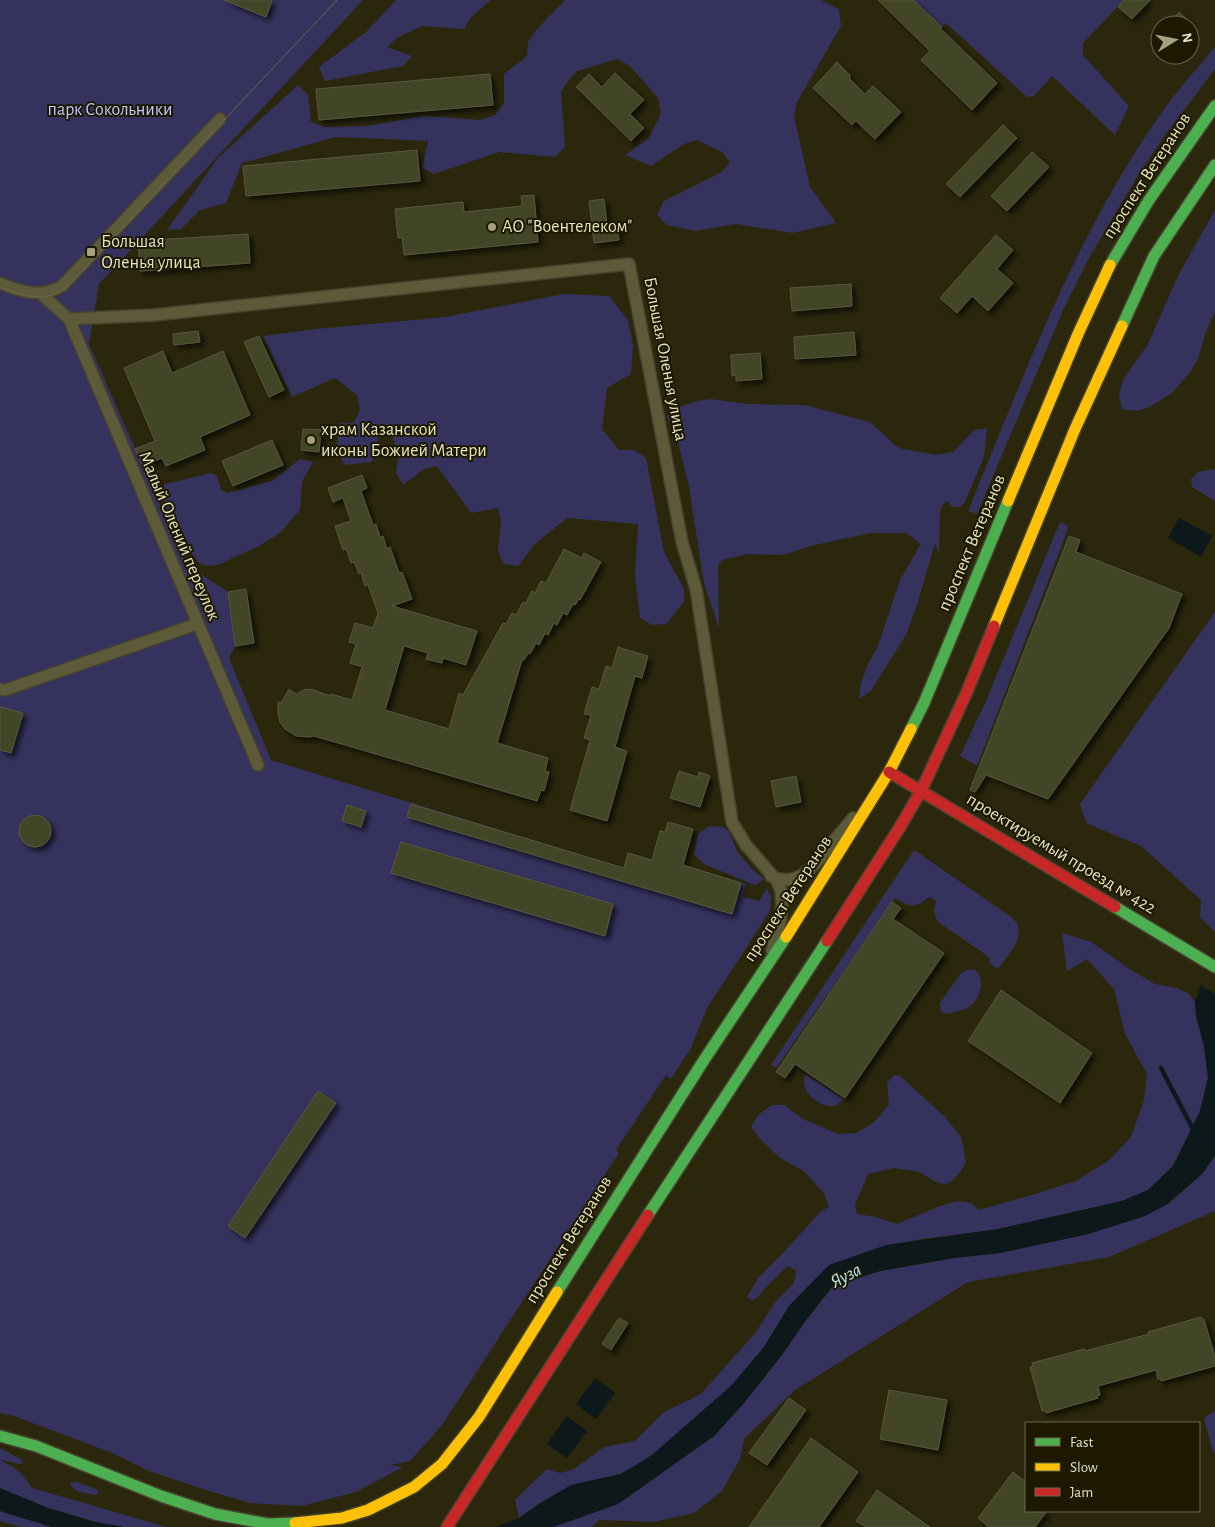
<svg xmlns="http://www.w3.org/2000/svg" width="1215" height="1527" font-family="'Alegreya Sans',sans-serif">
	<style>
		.green { fill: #35335e }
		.water { fill: #0c1819 }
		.pier { fill: #2a270d }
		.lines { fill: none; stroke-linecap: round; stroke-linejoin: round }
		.stream { stroke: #0c1819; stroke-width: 4.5 }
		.building { fill: #424426; stroke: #56583e; filter: url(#shadow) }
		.street-casing { stroke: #45432e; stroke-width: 14 }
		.fast-casing { stroke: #45432e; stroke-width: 14 }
		.slow-casing { stroke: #45432e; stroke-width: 14 }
		.jam-casing { stroke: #45432e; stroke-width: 14 }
		.street { stroke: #5d5a39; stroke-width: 11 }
		.fast { stroke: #4caf50; stroke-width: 11 }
		.slow { stroke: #ffc107; stroke-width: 11 }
		.jam { stroke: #c62828; stroke-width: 11 }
		.tram { stroke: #69664c; stroke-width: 1 }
		.poi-dot { fill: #a5a17e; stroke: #1c1801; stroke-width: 2 }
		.labels { text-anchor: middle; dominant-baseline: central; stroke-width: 4; stroke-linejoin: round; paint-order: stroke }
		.park-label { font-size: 18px; fill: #c2c5fe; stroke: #1c1801 }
		.street-label { font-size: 18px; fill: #e7e3bb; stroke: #1c1801 }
		.poi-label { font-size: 18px; fill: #e7e3bb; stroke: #1c1801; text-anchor: start }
		.water-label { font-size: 19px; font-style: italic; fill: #b9e8f9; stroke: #1c1801 }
	</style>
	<defs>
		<filter id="shadow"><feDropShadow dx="4" dy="4" stdDeviation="2.5" flood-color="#0009"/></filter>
	</defs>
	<rect width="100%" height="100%" fill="#2a270d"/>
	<path class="green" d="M0,0h363l-264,284 -10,60 97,220 42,28 7,54 -6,12 42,102 353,108 4,-15 64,19 1,-4 53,16 -3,13 16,4 8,-13 4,9 -1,14 -63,97 -16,40 -20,31 -5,-4 -50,75 3,3 -177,272 -32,36 -20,4 13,2 -47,25 -54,14 -52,-3 -41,-12 -60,-20 -37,-18 -98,-37 -14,-3z
		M396,0h95l-20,17 -7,12 -42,-3 -25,12 -10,9 25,9 -9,10 -78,15 -6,-14 47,-35z
		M565,0h256l18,9 2,17 -44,76 -3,14 16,71 26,36 -43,10 -57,-9 -40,7 -29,-6 -10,-10 7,-14 56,-28 10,-10 -8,-11 -25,-12 -13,4 -33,22 -26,-11 24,-17 12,-25 -3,-15 -28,-32 -13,-7 -40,12 -9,10 -7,11 4,55 -10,10 -56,-5 -65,22 -12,-6 6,-27 -92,-4 -94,26 -16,40 -26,7 -19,19 -14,1 51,-72 80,-73 10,10 3,27 14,5 43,-1 56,-10 57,4 14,-5 9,-12v-29l23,-18 1,-14 8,-12z
		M913,0h211l-41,43v12l46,51 -14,29 -63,-59 -18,20 -7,1 -81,-74 -4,4z
		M1215,47v22l-50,66 -28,42 -48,81 -25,50 -87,206 -9,-3c55,-134 108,-277 192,-396 16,-24 37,-46 55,-68z
		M1215,210v102l-10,22 -7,25 -7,12 -18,21 -23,15 -13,4 -15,-2 -3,-14 4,-15 25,-36 30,-68z
		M564,294l45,2 19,24 5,26 -2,28 -24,14 -5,41 17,21h15l12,8 18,94 20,37v13l-18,22 -14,1 -12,-7 -5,-43 3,-51 -71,-6 -32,26 -17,22 -14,-2 -6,-13 3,-29 -3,-14 -27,5 -34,-47 -13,3 -21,16 -7,-12 2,-15 -7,-28 -12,5 -7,27 -27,3 -8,-13 2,-29h15l6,-13 -3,-15 -22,-17 -43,19 -29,-61 53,-7 129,-12z
		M710,399l37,5 57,1 66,17 26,24 6,3 35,6 16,-3 21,-22 13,-2 -3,29 -19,45 -5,5h-8l-4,-6 -6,4 -2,7 -1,41 -4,-10 -18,62 -11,30 -35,56 -12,8 2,-16 7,-19 10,-18 22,-66 21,-36 -15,-11h-36l-60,13 -26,9 -36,-1 -26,6 -4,6 1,62 -15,-44 -15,-97 -14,-57 -8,-13c9,-12 29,-16 43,-18z
		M300,459l13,3 -11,20 -2,28 -19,22 -20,13 -43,20 -10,1 -8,-2 -9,-12 -5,-13 -10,-11 -16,-33 -1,-7 7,-4 45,-11 6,3 4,14 6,3 8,-2 37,-10z
		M1215,469v32l-23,-14 -1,-8 7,-7z
		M1060,522l8,4 -1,6 -90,234 -17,-10 26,-55z
		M1215,612v320l-15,-15 1,-17 -60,-54 -55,-23 -6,-19z
		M709,826l14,1 6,4 8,20 14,17 13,11 -8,6 -6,-2 -46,-19 -10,-10 4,-20z
		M914,850l93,64c3,2 7,5 9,8 10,16 -10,35 -18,47l-8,-5 -1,-7 -52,-36 -3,-10 2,-10 -7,-4c-15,13 -20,9 -34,1l-119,170 -5,-3z
		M1062,933l29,9 40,28 24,14 22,4 12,6 6,8 1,14 8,30 4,32 -8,33 -28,56 -24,23 -26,11 -124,28 -82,11 -87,25 -40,41 -25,41 -33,39 -79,69 -31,19 -50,11 -32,19 -20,14 -4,-18 32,-31 13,4 14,-4 30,-22 31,-6 29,-29 37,-18 55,-62 20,-31 18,-18 2,-12 -8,-5 -17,16 -14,16 -6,2 -4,-3 11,-19 25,-25 38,-42 8,-4 -5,-14 -19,-21 -25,-14 -19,-18 -10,-13 7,-12 14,-10h12l19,14 35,15 18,-1 17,-10 16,-18 -2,-22 7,-8 6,1 45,41 16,20 5,25 -5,9 -9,10 -6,3 -8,-1 -19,-11 -25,-4 -26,6 -13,31 2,9 19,3 21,7 43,-18 17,-5 15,2 6,7 54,-15 44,-14 32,-20 23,-24 13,-37 3,-26 -22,-40 -11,-45 -27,-30 -20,12z
		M974,969c13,9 6,31 -5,38 -6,4 -16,5 -23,7l-5,-2 -1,-9 21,-30 6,-3z
		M806,1075l37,24c-2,3 -6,6 -10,7 -14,2 -36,-17 -27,-31z
		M1215,1156v55l-106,46 -141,25 -173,108 -51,49 -4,20 -18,32 -28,22 -40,9 -55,-2 -7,7h-39l65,-23 96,-68 30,-33 37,-47 26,-37 26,-33 47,-15 74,-13 46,-5 88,-19 57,-18 23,-12 34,-30z
		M1215,1411v41h-2l-9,-34z
		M0,1448l21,11 2,4 -3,1 -19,-4 20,13 11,15 135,39h-43l-29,-5 -47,-14 -48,-20z
		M77,1482l19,7 3,4 -3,2c-10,-2 -23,-2 -26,-12z
		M0,1511l52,16h-31l-21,-6z"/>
	<path class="water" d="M1179,518l33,18 -11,21 -33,-19z
		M1215,957v199l-13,18 -35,30 -22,12 -57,18 -88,19 -46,5 -74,13 -47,15 -26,33 -26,37 -37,47 -30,33 -96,68 -65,23h-58l24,-9 20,-14 32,-19 50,-11 31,-19 79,-69 33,-39 25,-41 40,-41 57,-20 112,-16 124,-28 26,-11 26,-25 26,-54 8,-33 -4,-32 -8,-30 -1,-14 7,-20z
		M595,1378l20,15 -19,26 -20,-15z
		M567,1416l20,15 -20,27 -20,-14z
		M0,1488l48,20 47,14 29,5h-72l-46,-14 -6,-2z"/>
	<path class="pier" d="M1215,954v40l-16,-10 14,-28z"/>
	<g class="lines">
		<path class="stream" d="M1161,1068l33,63"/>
	</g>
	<path class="building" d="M224,0h48l-6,17z
		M878,0h35l29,27 -2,1 57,55 -25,27 -51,-50 9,-9z
		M1124,0h26l-18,19 -14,-12z
		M1179,12l14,13h-25z
		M837,62l14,14 -2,2 16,16 8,-8 28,26 -26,27 -19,-18 -4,4 -39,-37z
		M615,73l29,27 -14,14 14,14 -13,13 -55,-54 13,-13 13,13z
		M490,74l3,31 -174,15 -3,-31z
		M1003,125l14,13 -57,59 -14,-13z
		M417,150l3,31 -174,15 -3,-30z
		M1032,152l17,15 -42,44 -16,-15z
		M534,195l4,47 -134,13 -2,-17h-4l-3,-29 68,-7 1,10 58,-6 -1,-10z
		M604,199l3,26 10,-1 2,16 -25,3 -5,-42z
		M248,234l2,29 -110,8 -2,-30z
		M996,235l17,15 -16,19 16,14 -25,28 -16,-15 -15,17 -17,-15z
		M851,284l1,22 -60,5 -2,-23z
		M198,331l2,11 -26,3 -1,-11z
		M854,332l2,23 -61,4 -1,-22z
		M259,336l25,54 -15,7 -25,-55z
		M163,351l9,22 51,-22 27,64 -50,22 5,13 -39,16 -4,-8 -19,8 -8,-17 20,-8 -31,-73z
		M760,353l2,26 -26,2v-6l-4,1 -1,-21z
		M303,429l18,1 -2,22 -18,-2z
		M272,440l11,25 -50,21 -11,-25z
		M362,475l5,13 -6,3 12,34 3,-1 4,13 3,-1 4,13 3,-2 9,26 3,-1 10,27 -20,7 85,25 -11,34 -23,-7 -1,5 -16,-4 2,-6 -24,-7 -19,64 64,19 10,-36 4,2 40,-72 3,1 6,-11 4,2 7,-13 3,1 6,-12 3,2 6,-12 5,2 18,-34 18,9 2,-5 17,9 -21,38 -1,-1 -4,6 -2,-1 -6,11 -4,-2 -6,12 -3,-2 -6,12 -3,-2 -6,12 -3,-2 -6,11 -2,-1 -4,7h-2l-25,83 51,15 -3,13 4,1 -5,19 -3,-1 -4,11 -223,-65 -5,1 -13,-1 -11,-7 -5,-7 -2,-7v-13l3,1 8,-14 7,5 10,-5 8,1 16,6 1,-2 21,6 10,-33 -12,-4 6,-19 -7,-2 6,-19 18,5 5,-15 -10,-28 -3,1 -4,-13 -2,1 -5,-12 -3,1 -5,-14 -3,1 -8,-24 16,-5 -8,-23 -10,4 -5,-14z
		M1069,536l11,4 -4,12 106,42 -13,34 -121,171 -62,-24 -11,17 -5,-2z
		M246,589l8,54 -19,3 -7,-54z
		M618,647l30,9 -6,22 -7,-2 -20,71 12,4 -20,70 -37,-11 20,-70 -6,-2 7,-23 -7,-1 8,-27 7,2 7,-23 6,2z
		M0,707l23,6 -12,40 -11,-3z
		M679,771l19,6 1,-5 11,4 -10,31 -30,-9z
		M796,776l5,26 -25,5 -5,-26z
		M411,804l213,64 4,-15 24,7 8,-29 5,1 3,-10 25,7 -10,36 58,18 -9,31 -325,-97z
		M347,805l19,6 -5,16 -19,-6z
		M19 831a16 16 0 1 1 32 0a16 16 0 1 1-32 0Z
		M401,842l212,62 -8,32 -214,-63z
		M892,902l9,6 -8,11 51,34 -99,145 -50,-34 -10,14 -9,-6z
		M1001,990l91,63 -32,50 -92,-62z
		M318,1091l18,12 -91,135 -17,-12z
		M1201,1317l1,2h2l11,38v9l-54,15v-2h-3l-2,-9 -58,16 2,9 -3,1 1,2 -52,15 -1,-2h-3l-12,-44 3,-1 -1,-3 52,-14 1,2 64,-17 -1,-2z
		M619,1318l9,5 -17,27 -9,-6z
		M889,1390l58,10 -9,50 -58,-11z
		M789,1398l17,12 -39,55 -18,-12z
		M811,1438l47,34 -39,55h-70z
		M1013,1472l13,10v29h21l-12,16h-46l-11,-9z
		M877,1490l53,37h-64l-10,-6z"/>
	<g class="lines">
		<g class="street-casing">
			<path id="street" d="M0,283c21,9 43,16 63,2l157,-166
				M40,293l29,26 85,-4 475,-51 53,278 14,47 36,233 14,23 31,36 4,10 1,16 -2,15 -8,29
				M69,319l189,446
				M0,689l5,1 192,-66
				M771,876c26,13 43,-10 57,-28 8,-10 17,-20 25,-30"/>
		</g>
		<g class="fast-casing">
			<path id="fast" d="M1110,265l39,-65 66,-94
				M1122,326l32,-70 61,-91
				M911,729l13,-26 84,-202
				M1115,907l100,60
				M648,1215l179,-274
				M557,1292l147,-232 82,-123
				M0,1436l36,10 125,50 54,18 53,10 27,-1"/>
		</g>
		<g class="slow-casing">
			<path id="slow" d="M1008,501l70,-167 32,-69
				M994,626l81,-197 47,-103
				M786,937l103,-165 22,-43
				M295,1523l47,-5 26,-8 46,-23 28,-23 37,-47 78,-125"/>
		</g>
		<g class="jam-casing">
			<path id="jam" d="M889,772l226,135
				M827,941l73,-114 21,-36 45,-97 28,-68
				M447,1527l201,-312"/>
		</g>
		<use href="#street" class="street"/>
		<use href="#fast" class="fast"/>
		<use href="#slow" class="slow"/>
		<use href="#jam" class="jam"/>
		<path class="tram" d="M0,287c25,10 45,16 68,-1l269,-286"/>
	</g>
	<g class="poi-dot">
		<circle cx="492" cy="227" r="5"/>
		<rect x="86" y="247" width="10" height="10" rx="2.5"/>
		<circle cx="311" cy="440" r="5"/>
	</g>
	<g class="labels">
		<g class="park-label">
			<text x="110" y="110">парк Сокольники</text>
		</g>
		<g class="street-label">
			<text transform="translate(1147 176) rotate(-57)">проспект Ветеранов</text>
			<text transform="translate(665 359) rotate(79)">Большая Оленья улица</text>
			<text transform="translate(179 536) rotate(67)">Малый Олений переулок</text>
			<text transform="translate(972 543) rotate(-67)">проспект Ветеранов</text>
			<text transform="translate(1061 854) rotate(31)">проектируемый проезд № 422</text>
			<text transform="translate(788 899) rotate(-57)">проспект Ветеранов</text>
			<text transform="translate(569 1240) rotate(-58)">проспект Ветеранов</text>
		</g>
		<g class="poi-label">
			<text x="502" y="227">АО "Воентелеком"</text>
			<text x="101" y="242">Большая<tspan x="101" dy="21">Оленья улица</tspan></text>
			<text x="321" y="430">храм Казанской<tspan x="321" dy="21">иконы Божией Матери</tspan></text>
		</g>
		<g class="water-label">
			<text transform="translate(846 1276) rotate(-28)">Яуза</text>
		</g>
	</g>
	<rect x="1025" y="1422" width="175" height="90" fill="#1c1801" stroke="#6d694b"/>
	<rect x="1035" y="1438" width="25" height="8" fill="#4caf50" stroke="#6d694b"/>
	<text x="1070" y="1447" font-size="15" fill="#e7e3bb">Fast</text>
	<rect x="1035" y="1463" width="25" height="8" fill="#ffc107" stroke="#6d694b"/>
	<text x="1070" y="1472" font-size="15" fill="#e7e3bb">Slow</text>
	<rect x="1035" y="1488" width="25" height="8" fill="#c62828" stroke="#6d694b"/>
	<text x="1070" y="1497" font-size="15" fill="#e7e3bb">Jam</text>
	<g transform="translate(1175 40) rotate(80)"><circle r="24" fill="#1c1801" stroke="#6d694b"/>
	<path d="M0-4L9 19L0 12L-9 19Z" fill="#a5a17e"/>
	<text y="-8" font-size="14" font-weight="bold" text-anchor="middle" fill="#e7e3bb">N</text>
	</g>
</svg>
